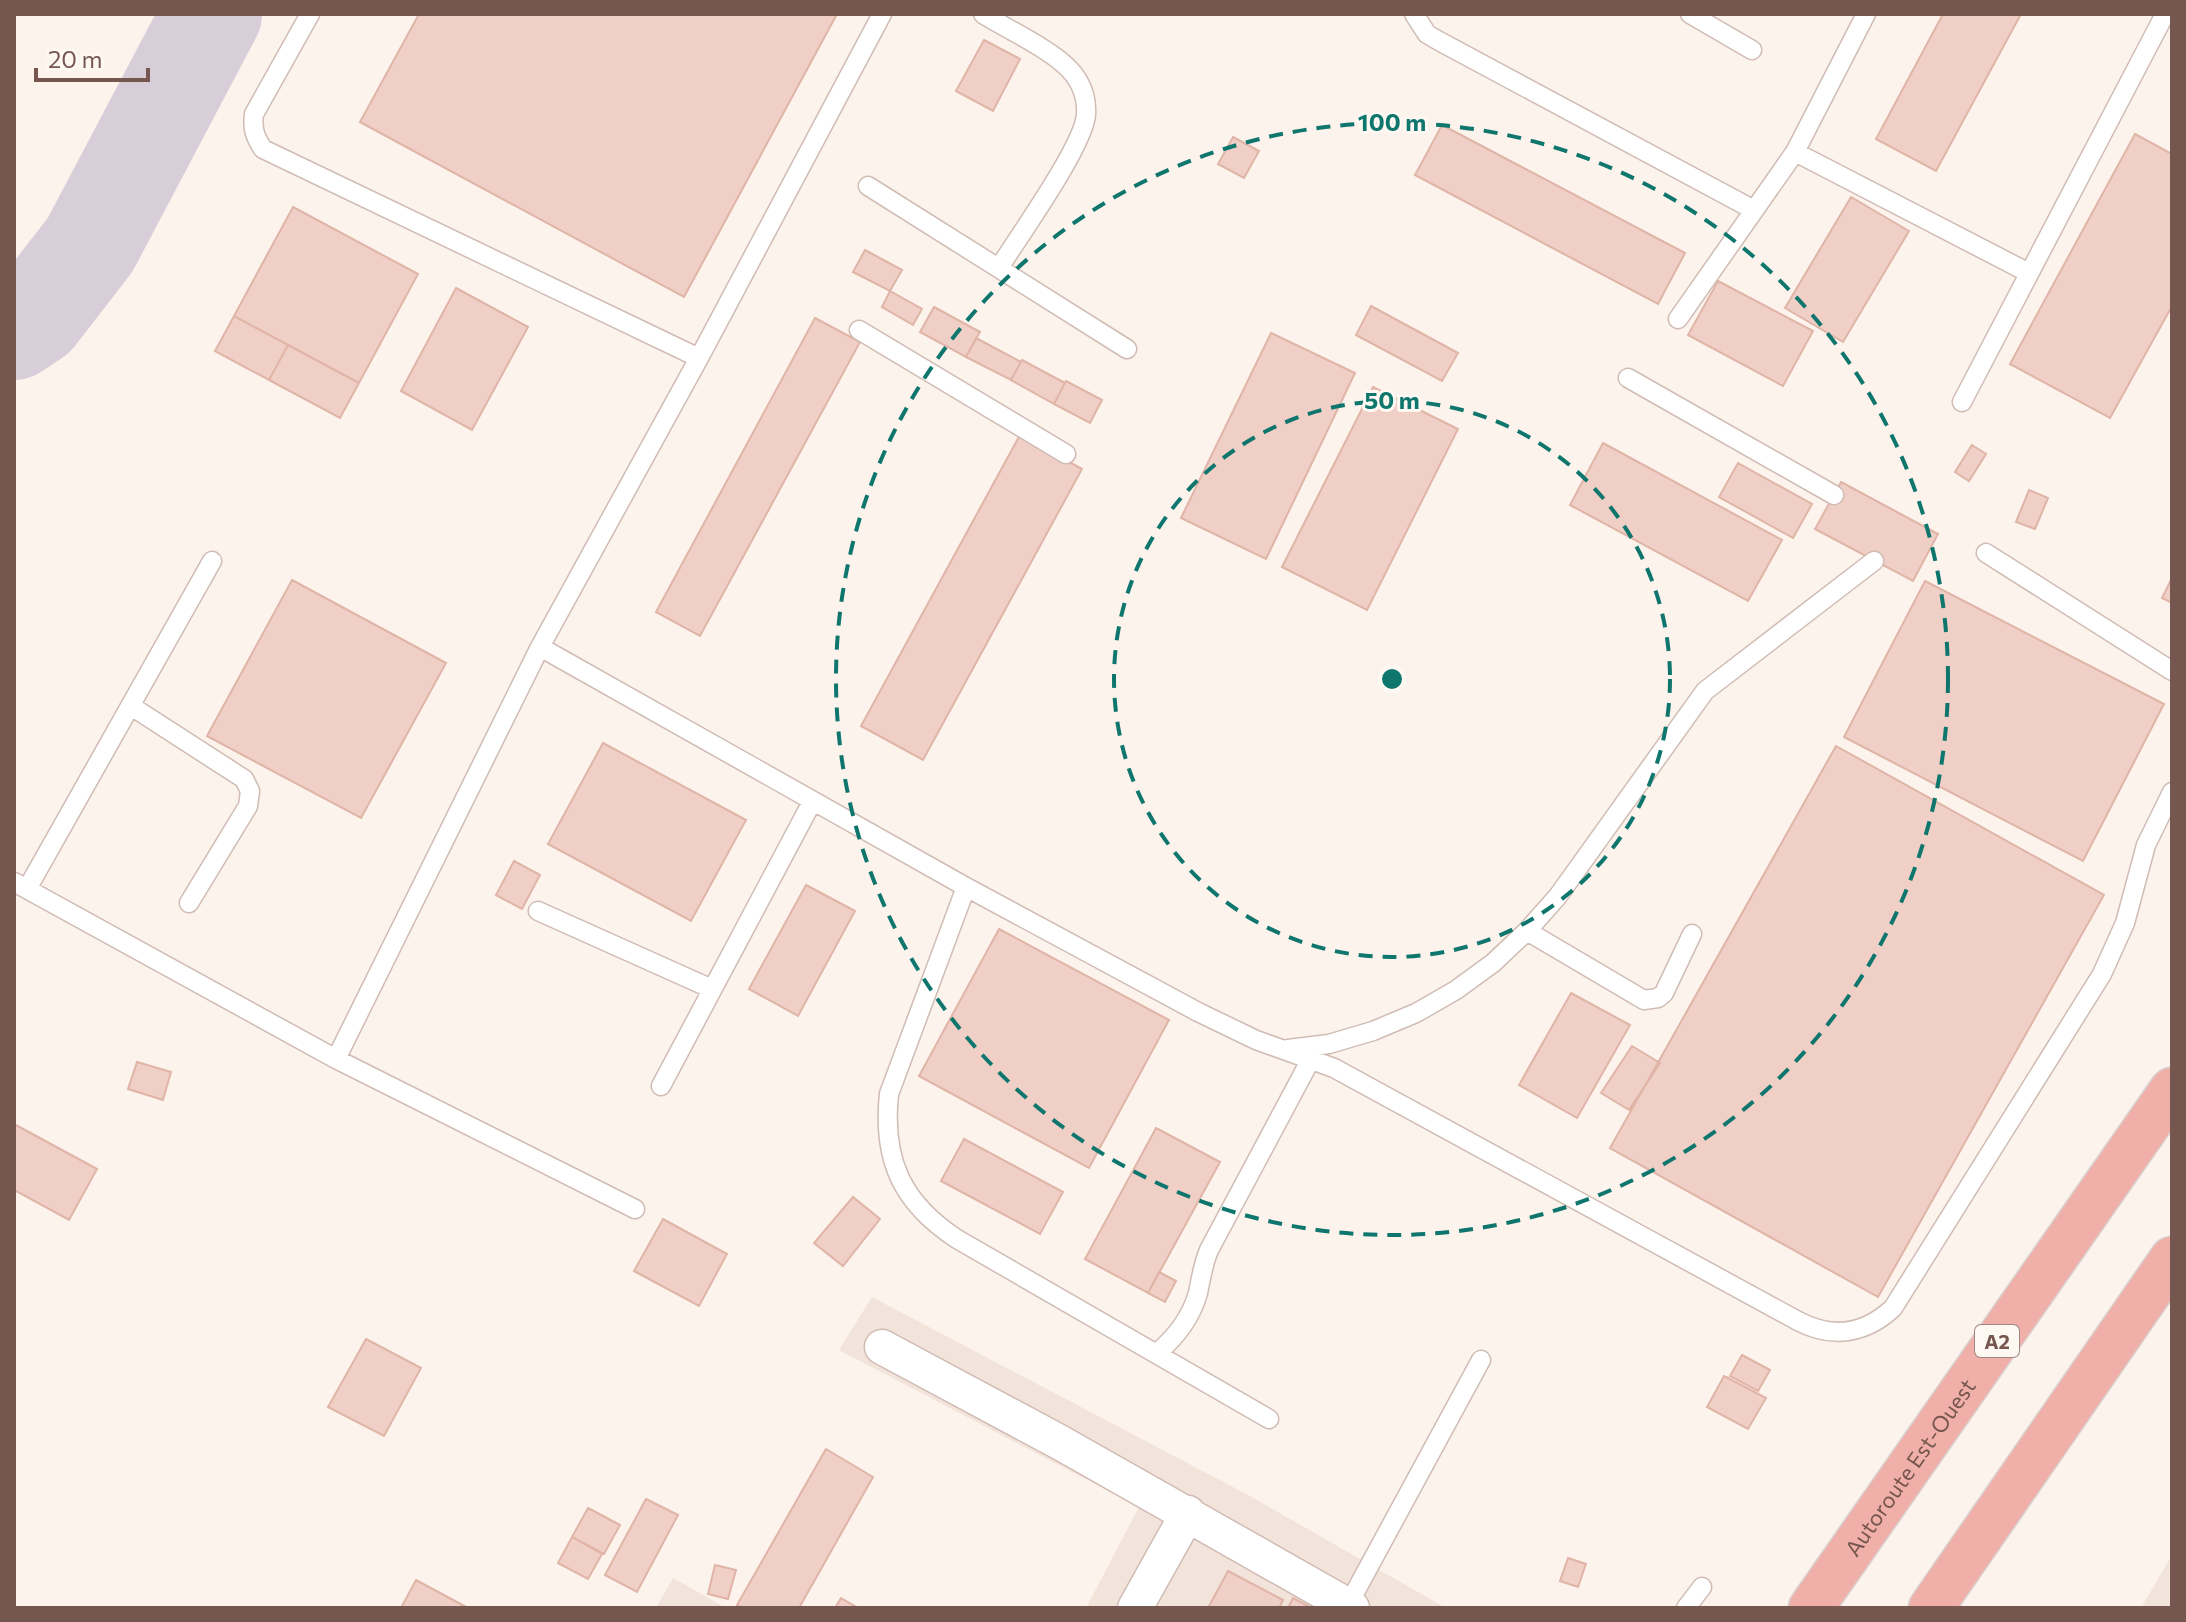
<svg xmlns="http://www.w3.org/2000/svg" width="2186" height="1622" font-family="Commissioner,sans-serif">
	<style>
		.residential { fill: #f3e4db }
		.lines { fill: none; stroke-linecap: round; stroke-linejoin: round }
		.taxiway { stroke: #d8ced9; stroke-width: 100 }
		.building { fill: #efcfc6; stroke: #e0b4a7; stroke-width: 2 }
		.service-casing { stroke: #d0bcb4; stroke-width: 21 }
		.minor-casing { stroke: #d0bcb4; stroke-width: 37 }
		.motorway-casing { stroke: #d9d0ce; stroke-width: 47 }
		.service { stroke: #fff; stroke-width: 18 }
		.minor { stroke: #fff; stroke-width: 34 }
		.motorway { stroke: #f0afa8; stroke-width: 44 }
		.ring { fill: none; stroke: #0f766e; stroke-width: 4; stroke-dasharray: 14 10 }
		.labels { text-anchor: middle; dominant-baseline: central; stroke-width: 6; stroke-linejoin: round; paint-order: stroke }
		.shield { fill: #fef8f3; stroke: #9f8781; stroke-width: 2 }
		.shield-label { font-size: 20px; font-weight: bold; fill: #765750 }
		.street-label { font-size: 22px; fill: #765750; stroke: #fef8f3 }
		.centre { fill: #0f766e; stroke: #fef8f3; stroke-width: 4 }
		.ring-label { font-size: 24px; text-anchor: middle; font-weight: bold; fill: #0f766e; stroke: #fef8f3; stroke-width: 6; stroke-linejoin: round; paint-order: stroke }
	</style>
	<rect width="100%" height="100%" fill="#fbf3ec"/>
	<path class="residential" d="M872,1297l376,198 198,113h-360l53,-101 -300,-157z
		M2172,1555v53h-31z
		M673,1578l53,30h-70z"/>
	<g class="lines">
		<path class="taxiway" d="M14,330l21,-14 55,-71 122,-231"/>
	</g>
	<path class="building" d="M419,14h418l-153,283 -324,-175z
		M1943,14h78l-85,157 -60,-32z
		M984,40l36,19 -27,52 -37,-20z
		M1442,125l243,128 -27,51 -243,-129z
		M2135,134l37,20v152l-62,112 -100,-54z
		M1233,137l26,14 -15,27 -26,-14z
		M1851,197l58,34 -66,111 -58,-34z
		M293,207l125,67 -59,109 -125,-67z
		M865,250l37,20 -12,21 -37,-19z
		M1718,281l95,50 -30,55 -95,-51z
		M456,288l72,39 -56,103 -71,-39z
		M890,291l32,18 -9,16 -31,-18z
		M1371,306l87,47 -16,28 -86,-46z
		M934,307l46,25 -14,25 -46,-25z
		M234,316l54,29 -19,35 -54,-29z
		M815,318l45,24 -160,294 -44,-24z
		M1271,333l84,40 -89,186 -85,-41z
		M976,338l45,24 -10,18 -45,-23z
		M288,345l71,38 -19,35 -71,-38z
		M1022,360l43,23 -11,21 -43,-24z
		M1066,381l36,19 -12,23 -36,-19z
		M1373,387l85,42 -91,181 -85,-43z
		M1020,435l62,34 -159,291 -62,-34z
		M1603,443l179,97 -34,61 -178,-96z
		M1972,445l14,9 -17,27 -14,-9z
		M1738,463l74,41 -19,34 -74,-41z
		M1841,482l97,52 -25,47 -98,-52z
		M2029,490l19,8 -13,31 -19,-7z
		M2172,578v25l-10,-5z
		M292,580l154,83 -85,155 -154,-82z
		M1925,581l239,123 -81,157 -239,-124z
		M603,743l143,77 -55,101 -143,-77z
		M1836,746l268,149 -226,402 -268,-149z
		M514,861l26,14 -18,34 -26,-14z
		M806,885l49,26 -57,105 -49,-27z
		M999,929l170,91 -80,148 -170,-92z
		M1571,993l59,32 -53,93 -58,-33z
		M1632,1046l28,17 -31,47 -28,-17z
		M137,1062l34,10 -8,28 -35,-11z
		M14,1124l83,45 -28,51 -55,-30z
		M1156,1128l64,34 -72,131 -63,-34z
		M964,1139l99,53 -23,42 -99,-53z
		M853,1197l27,22 -37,47 -29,-23z
		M663,1219l64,35 -28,52 -65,-35z
		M1159,1272l17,9 -11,21 -17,-9z
		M366,1339l55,29 -37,68 -56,-29z
		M1742,1355l28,15 -12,21 -28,-15z
		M1724,1376l42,22 -18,31 -41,-22z
		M826,1449l47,28 -74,131h-56l-6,-3z
		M646,1499l32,16 -41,77 -32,-17z
		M588,1508l32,17 -16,29 -32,-17z
		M572,1537l30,17 -14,25 -30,-16z
		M1568,1558l18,6 -8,23 -18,-6z
		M715,1565l21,5 -8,29 -20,-5z
		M1228,1571l55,29 -4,8h-71z
		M416,1580l52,28h-67z
		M841,1598l17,10h-23z
		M1293,1598l19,10h-24z"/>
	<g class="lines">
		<g class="service-casing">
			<path id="service" d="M310,14l-56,100c-2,15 1,23 9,35l436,209
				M983,14c24,15 69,36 87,56 11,12 17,28 16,45 -3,32 -67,121 -87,153
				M1414,14l13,20 12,7 315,169
				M1690,14l62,36
				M1795,152l234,121
				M868,186l259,163
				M1678,319l117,-167 71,-138
				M859,330l207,124
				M1628,378l206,117
				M1962,402l203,-388
				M1986,553l186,118
				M540,647l426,240 232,125 58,28 78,28 464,253c34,18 67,13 95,-13l209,-334 23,-51 21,-78 26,-53
				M131,706l113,73 6,12 -2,15 -59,97
				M14,882l322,177 299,150
				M966,887l-77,207c-7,66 13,109 68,145l312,180
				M27,889l185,-328
				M538,911l174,78
				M1527,931l117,69 14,-2 6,-5 28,-59
				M1288,1049l41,-5 44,-13 43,-18 40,-23 37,-27 34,-32 31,-35 147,-205 169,-130
				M336,1059l204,-412 159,-289 183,-344
				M661,1086l151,-284
				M1156,1354c19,-16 35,-36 42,-61 3,-15 5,-29 11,-43l102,-191
				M1348,1605l133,-245
				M1686,1608l16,-21"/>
		</g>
		<g class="minor-casing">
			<path id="minor" d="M882,1347l179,96 291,165
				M1135,1608l53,-95"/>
		</g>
		<g class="motorway-casing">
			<g id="motorway">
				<path id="s1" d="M1811,1608l361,-518"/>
				<path d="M1931,1608l241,-349"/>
			</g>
		</g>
		<use href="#service" class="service"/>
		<use href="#minor" class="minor"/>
		<use href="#motorway" class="motorway"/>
	</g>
	<g class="ring">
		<circle cx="1392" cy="679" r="278"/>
		<circle cx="1392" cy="679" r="556"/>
	</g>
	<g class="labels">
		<rect class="shield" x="1975" y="1325" width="44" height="32" rx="6"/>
		<g class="shield-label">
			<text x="1997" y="1341">A2</text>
		</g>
		<g class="street-label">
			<text stroke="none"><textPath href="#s1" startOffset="172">Autoroute Est-Ouest</textPath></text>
		</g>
	</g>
	<circle cx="1392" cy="679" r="12" class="centre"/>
	<g class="ring-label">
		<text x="1392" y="131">100 m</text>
		<text x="1392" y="409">50 m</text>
	</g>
	<rect width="2186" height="1622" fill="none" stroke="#765750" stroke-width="32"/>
	<path d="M36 68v12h112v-12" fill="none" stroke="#765750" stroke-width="4"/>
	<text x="48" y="68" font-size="24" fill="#765750" stroke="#fef8f3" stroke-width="6" paint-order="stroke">20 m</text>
</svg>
